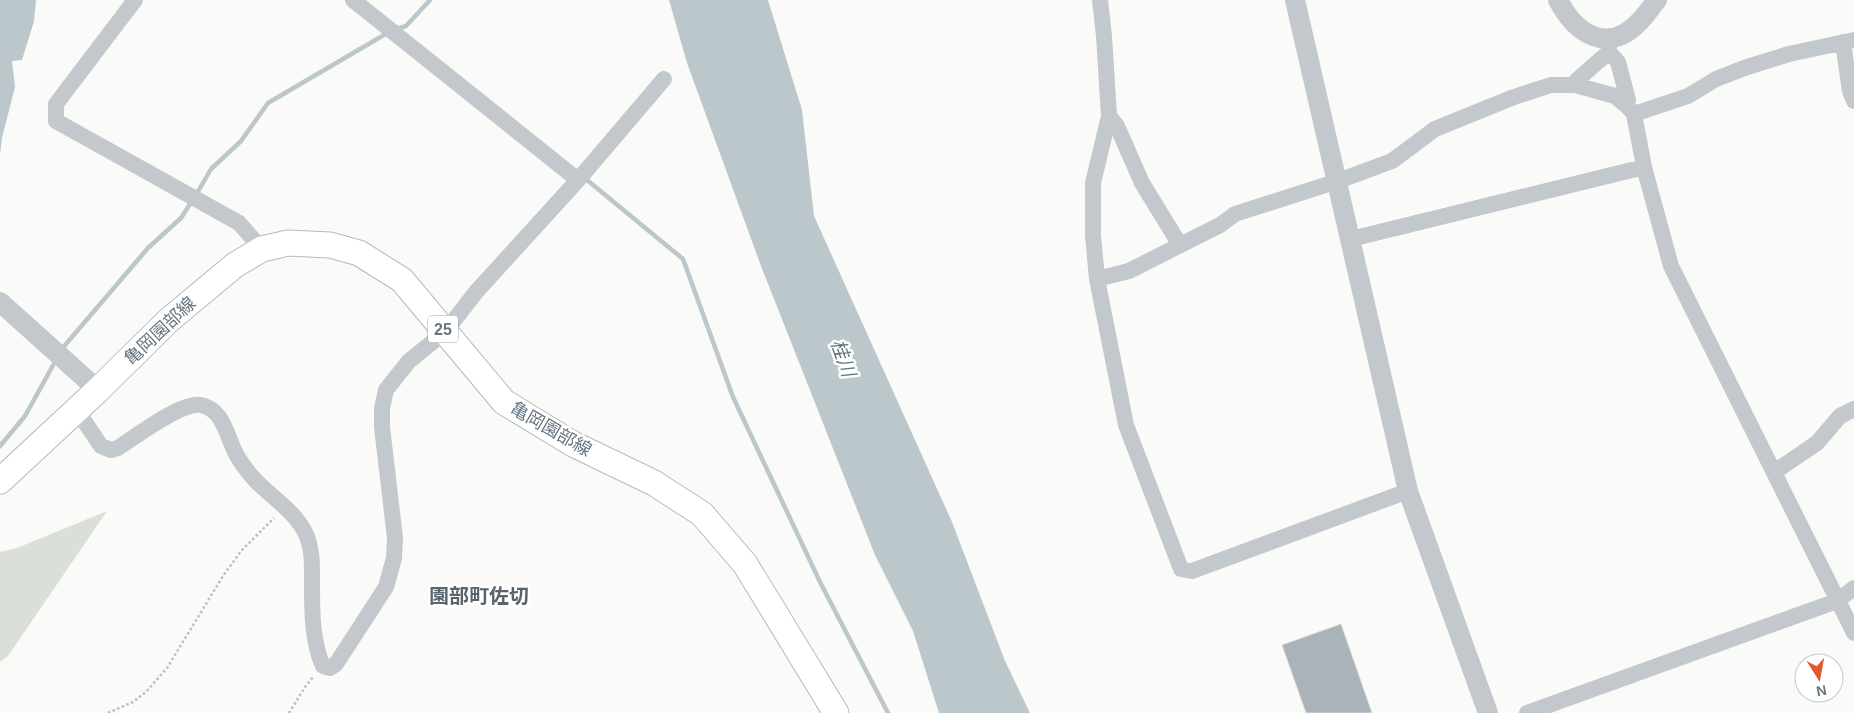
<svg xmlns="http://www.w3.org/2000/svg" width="1854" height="713" font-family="Arial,'Noto Sans JP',sans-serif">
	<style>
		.green { fill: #dadfd7 }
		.water { fill: #bbc7cb }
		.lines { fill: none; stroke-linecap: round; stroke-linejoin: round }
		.stream { stroke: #bbc7cb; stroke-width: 4.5 }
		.building { fill: #aab3b9; stroke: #dcdcda }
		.primary-casing { stroke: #b5babe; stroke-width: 27 }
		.path { stroke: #bbbfc2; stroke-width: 2.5; stroke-dasharray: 2.5 2.5; stroke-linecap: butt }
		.minor { stroke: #c3c8cc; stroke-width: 16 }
		.tertiary { stroke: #c3c8cc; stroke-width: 20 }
		.primary { stroke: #fff; stroke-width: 25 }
		.labels { text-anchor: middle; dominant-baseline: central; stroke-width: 5; stroke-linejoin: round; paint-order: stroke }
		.shield { fill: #fff; stroke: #939fa8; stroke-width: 1 }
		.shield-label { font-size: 16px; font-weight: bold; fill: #657683 }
		.street-label { font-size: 18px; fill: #657683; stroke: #fff }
		.water-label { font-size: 19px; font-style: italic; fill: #60757c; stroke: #fff }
		.quarter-label { font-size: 20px; font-weight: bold; fill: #57646e; stroke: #fff }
	</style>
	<rect width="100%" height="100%" fill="#fafaf8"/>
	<path class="green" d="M107,511l-99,145 -8,6v-110l17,-4z"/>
	<path class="water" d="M0,0h36l-2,21 -12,39 -10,1 3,26 -13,51 -2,16z
		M669,0h99l34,110 12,106 138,306 53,139 25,52h-91l-26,-82 -38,-76 -114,-289 -74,-203z"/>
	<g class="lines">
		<path class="stream" d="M396,29l10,-3 24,-26
			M587,180l96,79 50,138 87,185 68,131
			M196,195l15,-26 30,-28 27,-38 121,-71
			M61,351l5,-7 82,-96 33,-30 11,-17
			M0,446l25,-30 31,-56"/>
	</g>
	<path class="building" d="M1341,624l31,89h-66l-24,-68z"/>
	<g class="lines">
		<g class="primary-casing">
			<path id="primary" d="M0,481l98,-91 71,-70 66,-55 27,-16 26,-6 42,2 29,8 43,27 102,122 69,42 81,39 48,31 43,50 91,149"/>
		</g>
		<path class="path" d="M108,713l25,-11 13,-10 21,-24 56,-92 18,-25 33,-33
			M289,713l16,-26 8,-10"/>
		<path class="minor" d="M135,0l-79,104v17l183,102 23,26
			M353,0l225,180
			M1100,0l4,36 5,80 -16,67v52l4,44 29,146 55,144 11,2 216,-80
			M1843,42l7,49 4,10
			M1609,52l9,10 10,38 -1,6
			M1575,85l2,-5 32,-28v-12
			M1634,114l54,-18 28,-17 31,-12 42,-13 65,-14
			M1109,116l8,10 25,57 38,62
			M1351,239l293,-72
			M1097,279l32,-8 91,-46 15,-11 103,-33 54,-20 43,-32 79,-32 37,-12h24l40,11 12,10 7,8 10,53 27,99 183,367
			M76,409l25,37 10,4 7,-2c17,-11 64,-47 83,-43 25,5 26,37 38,54 5,8 12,17 19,24 17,17 45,34 51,60 4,13 3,27 3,41 0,27 0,58 11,82l7,2 6,-4 50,-77 8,-29 1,-20 -13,-111v-19l4,-18 23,-29 36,-29 31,-40 102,-112 86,-101
			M1774,472l43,-29 23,-27 14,-7
			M1527,713l310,-112 17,-13"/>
		<path class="tertiary" d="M1295,0l113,491 80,222
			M1558,0c18,35 51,55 82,21 6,-6 11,-14 17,-21
			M0,302l98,88"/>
		<use href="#primary" class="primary"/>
	</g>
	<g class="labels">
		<rect class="shield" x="428" y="315.5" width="30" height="27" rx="4"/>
		<g class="shield-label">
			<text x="443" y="329">25</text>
		</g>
		<g class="street-label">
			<text transform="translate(160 331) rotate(-43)">亀岡園部線</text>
			<text transform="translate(551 429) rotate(30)">亀岡園部線</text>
		</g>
		<g class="water-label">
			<text transform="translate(843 358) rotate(70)">桂川</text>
		</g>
		<g class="quarter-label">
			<text x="479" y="596">園部町佐切</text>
		</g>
	</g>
	<g transform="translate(1819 678) rotate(169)"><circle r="24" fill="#ffffff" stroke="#c1c8cd"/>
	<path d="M0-4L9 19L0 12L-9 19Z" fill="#e4572e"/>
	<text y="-8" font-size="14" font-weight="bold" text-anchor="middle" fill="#657683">N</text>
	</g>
</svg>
